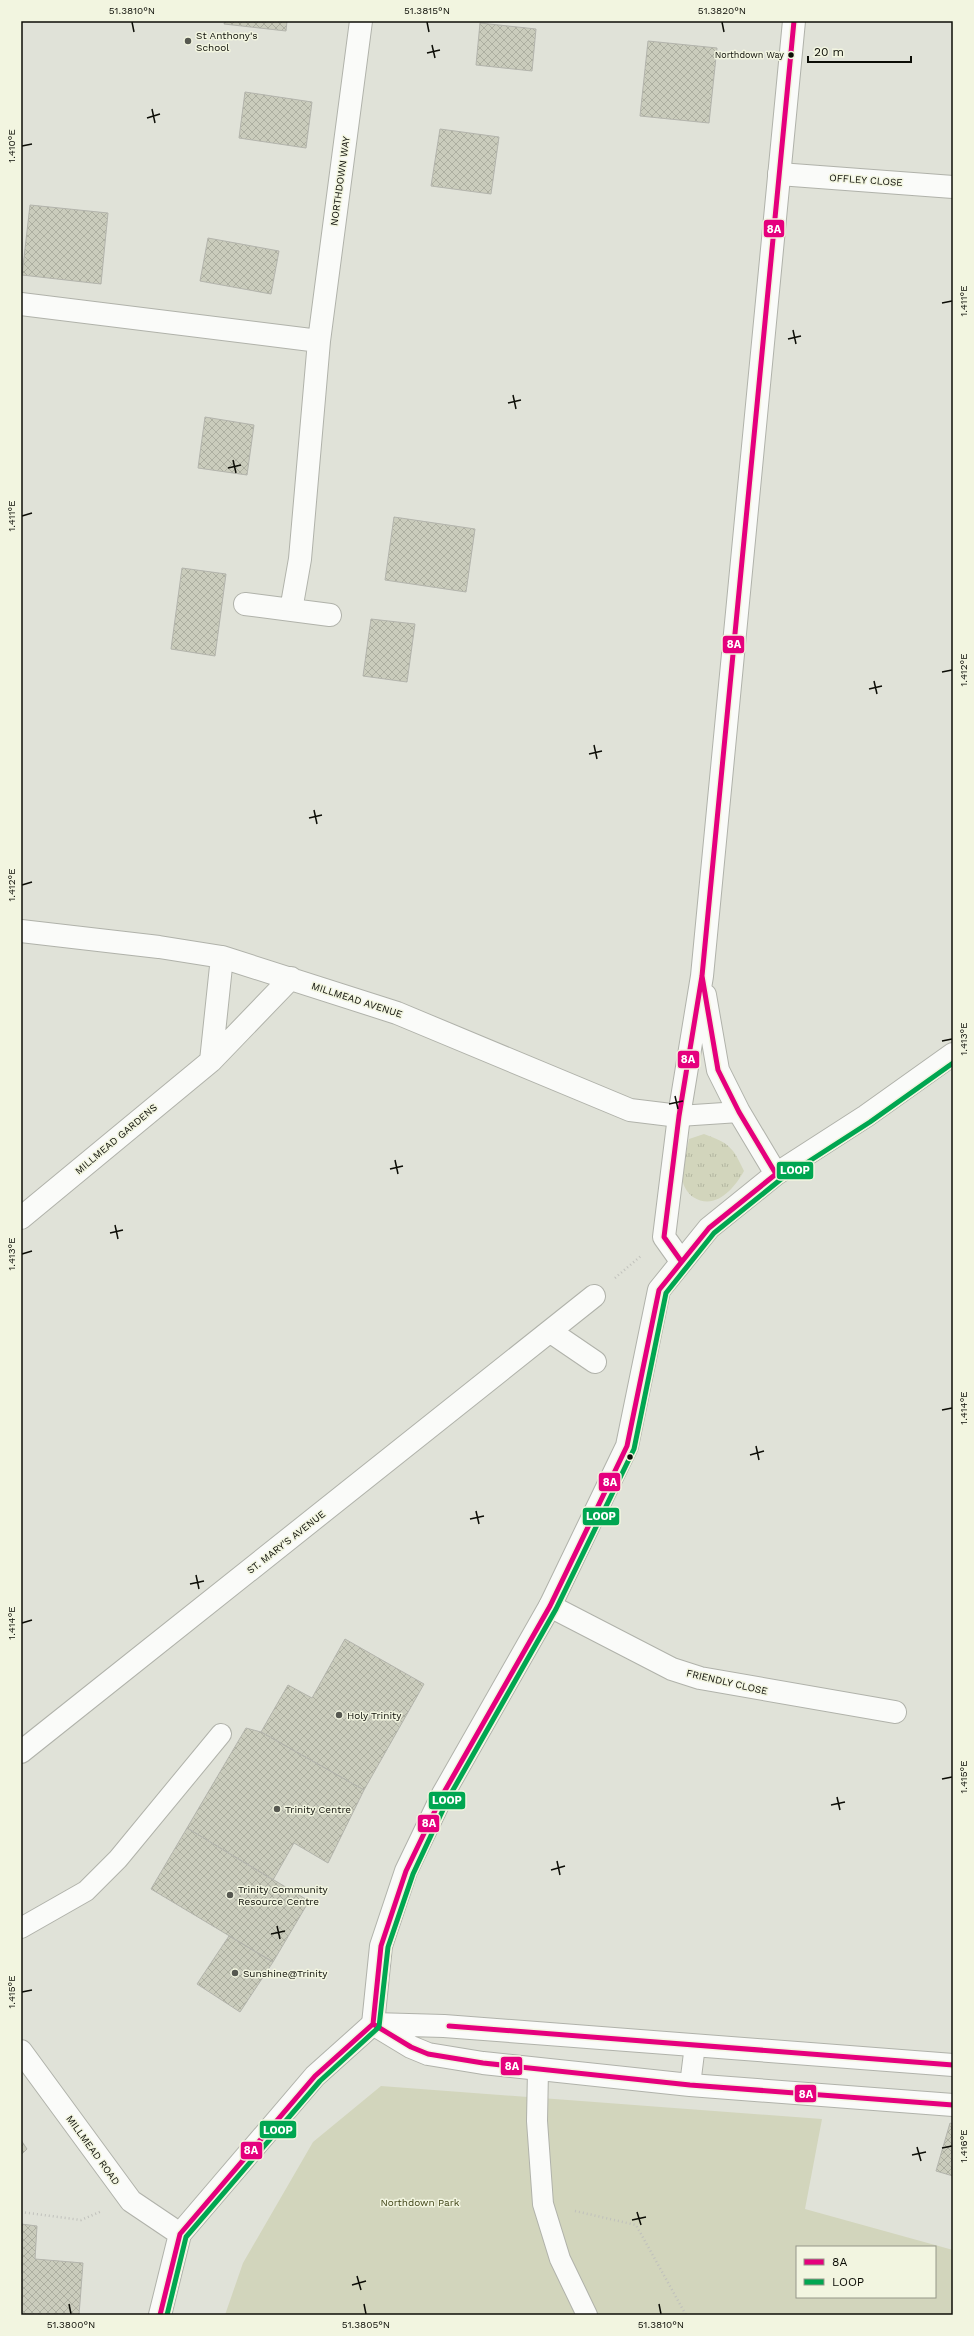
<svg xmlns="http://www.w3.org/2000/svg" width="974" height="2336" font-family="'Work Sans',sans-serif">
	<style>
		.grass { fill: url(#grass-tufts) }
		.green { fill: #d2d5bc; fill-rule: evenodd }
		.building { fill: url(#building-cross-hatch); stroke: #b3b4ac }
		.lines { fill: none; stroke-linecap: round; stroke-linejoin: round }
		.service-casing { stroke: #b0b2aa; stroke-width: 22 }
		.minor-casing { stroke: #b0b2aa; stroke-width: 24 }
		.tertiary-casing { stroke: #b0b2aa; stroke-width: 24 }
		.secondary-casing { stroke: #b0b2aa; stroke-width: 24 }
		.path { stroke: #c0c1bc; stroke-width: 2.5; stroke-dasharray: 1 3; stroke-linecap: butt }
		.service { stroke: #fafbf9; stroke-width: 20 }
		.minor { stroke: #fafbf9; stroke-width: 22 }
		.tertiary { stroke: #fafbf9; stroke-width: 22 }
		.secondary { stroke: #fafbf9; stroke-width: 22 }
		.bus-1-casing { stroke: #f2f5e0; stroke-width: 8 }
		.bus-2-casing { stroke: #f2f5e0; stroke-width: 8 }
		.bus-1 { stroke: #e5007d; stroke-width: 5 }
		.bus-2 { stroke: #00a651; stroke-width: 5 }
		.ticks { fill: none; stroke: #0c0d06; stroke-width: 1.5 }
		.poi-dot { fill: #565850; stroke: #f2f5e0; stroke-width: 1.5 }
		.bus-dot { fill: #0c0d06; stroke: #f2f5e0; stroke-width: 1.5 }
		.labels { text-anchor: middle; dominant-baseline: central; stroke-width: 3; stroke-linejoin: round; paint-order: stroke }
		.bus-label { font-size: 9px; fill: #0c0d06; stroke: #f2f5e0; text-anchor: end }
		.poi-label { font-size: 10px; fill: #0c0d06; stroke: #f2f5e0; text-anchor: start }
		.street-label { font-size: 10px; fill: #0c0d06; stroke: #f2f5e0 }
		.park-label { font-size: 10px; fill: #414517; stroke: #f2f5e0 }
		.line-badge { stroke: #f2f5e0; stroke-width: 1.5 }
		.badge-label { font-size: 11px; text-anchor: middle; font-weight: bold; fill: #fff }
		.neatline { fill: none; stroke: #0c0d06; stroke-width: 1.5 }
		.ticks-label { font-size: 10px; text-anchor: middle; fill: #0c0d06 }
	</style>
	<defs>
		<pattern id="grass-tufts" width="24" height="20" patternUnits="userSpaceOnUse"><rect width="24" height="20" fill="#d2d5bc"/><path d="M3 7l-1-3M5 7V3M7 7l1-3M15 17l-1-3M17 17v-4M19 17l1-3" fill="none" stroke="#b3b6a0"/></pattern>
		<pattern id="building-cross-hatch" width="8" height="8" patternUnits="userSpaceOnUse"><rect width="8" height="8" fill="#caccbc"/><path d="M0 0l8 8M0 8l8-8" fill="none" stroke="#acaea0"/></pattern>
	</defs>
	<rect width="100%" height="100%" fill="#e0e2d8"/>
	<path class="grass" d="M704,1134c25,9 29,13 40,37 -10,18 -29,40 -51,26 -4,-3 -9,-9 -10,-15 -2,-10 4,-32 6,-43z"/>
	<path class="green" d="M381,2086l441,33 -17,90 148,41v65h-728l18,-52 70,-121zM797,2247h138v50h-138z"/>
	<path class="building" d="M225,21h62l-1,10 -62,-7z
		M480,23l56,6 -4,42 -56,-6z
		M648,41l69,7 -8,75 -69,-7z
		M245,92l67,10 -6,46 -67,-10z
		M440,129l59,8 -8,57 -60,-8z
		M30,205l78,8 -7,71 -79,-9z
		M208,238l71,13 -8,43 -71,-13z
		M205,417l49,8 -7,50 -49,-7z
		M394,517l81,12 -9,63 -81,-12z
		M182,568l44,6 -11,82 -44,-7z
		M371,619l44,5 -8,58 -44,-6z
		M345,1639l79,45 -60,106 -103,-58 27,-47 24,13z
		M246,1728l15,4 103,58 -36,73 -34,-20 -21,37 -86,-52z
		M187,1828l122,73 -36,61 -122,-73z
		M229,1936l44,26 -33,50 -43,-28z
		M950,2123l3,1v52l-17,-5z
		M21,2140l6,9 -6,6z
		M21,2224l16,2 -2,33 48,4 -4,52h-58z"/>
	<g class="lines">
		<g class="service-casing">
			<path id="service" d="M679,1116l60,-4
				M21,1928l65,-37 32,-32 103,-125
				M538,2070l-1,51 6,83 17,55 27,56
				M690,2085l5,-40"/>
		</g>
		<g class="minor-casing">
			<path id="minor" d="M779,174l174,13
				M21,304l298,37
				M245,604l85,11
				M291,610l9,-51 19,-218 42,-320
				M21,931l138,16 63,10 175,56 233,97 49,6
				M211,1061l11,-104
				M21,1218l190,-157 80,-83
				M551,1332l44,30
				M550,1606l122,63 28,9 195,34
				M21,1752l573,-456"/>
		</g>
		<g class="tertiary-casing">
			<path id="tertiary" d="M705,995l13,75 21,42 37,62
				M681,1261l-17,-24 15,-121 23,-140 92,-955
				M373,2024l8,-78 25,-75 37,-77 107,-188 77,-160 32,-156 50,-62 67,-54 90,-58 87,-62"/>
		</g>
		<g class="secondary-casing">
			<path id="secondary" d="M373,2024l38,23 17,7 55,9 207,22 263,20
				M373,2024l71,2 509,39
				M21,2051l110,150 49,33
				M160,2315l20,-81 135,-158 58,-52"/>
		</g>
		<path class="path" d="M615,1278l27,-23
			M575,2211l61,14 50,90
			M21,2212l60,8 21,-9"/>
		<use href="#service" class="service"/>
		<use href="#minor" class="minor"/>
		<use href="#tertiary" class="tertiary"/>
		<use href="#secondary" class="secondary"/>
		<g class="bus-1-casing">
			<path id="bus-1" d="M681,1261l-17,-24 15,-121 23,-140 92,-955
				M373,2024l38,23 17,7 55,9 207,22 263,20
				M449,2026l504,39
				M160,2315l20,-81 135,-158 58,-52 8,-78 25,-75 37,-77 107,-188 77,-160 32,-156 50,-62 67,-54 -37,-62 -21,-42 -16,-94"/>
		</g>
		<g class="bus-2-casing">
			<path id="bus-2" d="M167,2315l19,-78 134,-156 59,-54 9,-80 25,-73 36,-77 107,-188 78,-160 32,-156 48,-60 66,-53 90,-58 83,-59"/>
		</g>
		<use href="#bus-1" class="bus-1"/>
		<use href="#bus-2" class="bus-2"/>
	</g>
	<path class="ticks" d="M132,22l2,10M427,22l2,10M722,22l2,10M432,45l3,13M427,53l13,-3M152,109l3,14M147,118l13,-4M22,146l10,-2M942,303l10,-2M793,330l3,14M788,339l13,-3M513,395l3,14M508,403l13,-3M233,460l3,13M228,468l13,-3M22,516l10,-3M942,672l10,-2M874,681l3,13M869,689l13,-3M594,745l3,14M589,754l13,-3M314,810l3,14M309,818l13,-3M22,885l10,-3M942,1041l10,-2M675,1096l3,13M669,1104l14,-3M395,1160l3,14M390,1169l13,-3M115,1225l3,14M110,1233l13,-3M22,1254l10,-3M942,1410l10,-2M756,1446l3,14M750,1455l14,-4M476,1511l3,13M470,1519l14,-3M196,1575l3,14M190,1584l14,-3M22,1623l10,-3M942,1779l10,-2M837,1797l3,13M831,1805l14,-3M557,1861l3,14M551,1870l14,-4M277,1926l3,13M271,1934l14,-3M22,1992l10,-2M917,2147l4,14M942,2148l10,-2M912,2155l14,-3M637,2212l4,13M632,2220l14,-3M357,2276l4,14M352,2285l14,-4M69,2304l2,10M364,2304l2,10M659,2304l2,10"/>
	<g class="poi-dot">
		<circle cx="188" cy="41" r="4"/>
		<circle cx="339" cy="1715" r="4"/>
		<circle cx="277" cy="1809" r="4"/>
		<circle cx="230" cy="1895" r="4"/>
		<circle cx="235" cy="1973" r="4"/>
	</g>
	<g class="bus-dot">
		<circle cx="791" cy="55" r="3.5"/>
		<circle cx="630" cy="1457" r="3.5"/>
	</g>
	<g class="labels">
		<g class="bus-label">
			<text x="784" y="55">Northdown Way</text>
		</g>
		<g class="poi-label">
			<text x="196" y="35">St Anthony's<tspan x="196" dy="12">School</tspan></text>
			<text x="347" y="1715">Holy Trinity</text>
			<text x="285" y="1809">Trinity Centre</text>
			<text x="238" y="1889">Trinity Community<tspan x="238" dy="12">Resource Centre</tspan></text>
			<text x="243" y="1973">Sunshine@Trinity</text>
		</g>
		<g class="street-label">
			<text transform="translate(866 180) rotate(4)">OFFLEY CLOSE</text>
			<text transform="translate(340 181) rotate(-82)">NORTHDOWN WAY</text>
			<text transform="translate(357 1000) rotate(18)">MILLMEAD AVENUE</text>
			<text transform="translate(116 1139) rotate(-40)">MILLMEAD GARDENS</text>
			<text transform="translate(286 1542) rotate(-38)">ST. MARY'S AVENUE</text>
			<text transform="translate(727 1682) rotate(13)">FRIENDLY CLOSE</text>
			<text transform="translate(93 2150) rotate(54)">MILLMEAD ROAD</text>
		</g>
		<g class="park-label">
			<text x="420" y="2202">Northdown Park</text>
		</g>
	</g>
	<g class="line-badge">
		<rect x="763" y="219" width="22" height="19" rx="4" fill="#e5007d"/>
		<rect x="722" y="635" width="23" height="19" rx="4" fill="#e5007d"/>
		<rect x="677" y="1050" width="23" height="19" rx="4" fill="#e5007d"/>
		<rect x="776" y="1161" width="38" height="19" rx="4" fill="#00a651"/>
		<rect x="598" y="1472" width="23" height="20" rx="4" fill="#e5007d"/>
		<rect x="582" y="1507" width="38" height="19" rx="4" fill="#00a651"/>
		<rect x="428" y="1791" width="38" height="19" rx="4" fill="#00a651"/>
		<rect x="417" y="1814" width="23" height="19" rx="4" fill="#e5007d"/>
		<rect x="500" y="2056" width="23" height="20" rx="4" fill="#e5007d"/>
		<rect x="794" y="2084" width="23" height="19" rx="4" fill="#e5007d"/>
		<rect x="259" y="2120" width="38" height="19" rx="4" fill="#00a651"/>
		<rect x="240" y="2141" width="23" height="19" rx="4" fill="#e5007d"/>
	</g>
	<g class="badge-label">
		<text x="774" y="233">8A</text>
		<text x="734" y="648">8A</text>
		<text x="688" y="1063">8A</text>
		<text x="795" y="1174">LOOP</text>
		<text x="610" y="1486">8A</text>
		<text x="601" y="1520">LOOP</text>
		<text x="447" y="1804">LOOP</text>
		<text x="429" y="1827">8A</text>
		<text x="512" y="2070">8A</text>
		<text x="806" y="2098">8A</text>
		<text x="278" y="2134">LOOP</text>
		<text x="251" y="2154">8A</text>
	</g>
	<rect width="974" height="2336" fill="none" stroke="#f2f5e0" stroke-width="44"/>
	<rect x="796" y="2246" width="140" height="52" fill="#f2f5e0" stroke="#969889"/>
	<rect x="804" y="2259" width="20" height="6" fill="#e5007d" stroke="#969889"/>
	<text x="832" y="2266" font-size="12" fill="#0c0d06">8A</text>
	<rect x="804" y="2279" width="20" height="6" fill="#00a651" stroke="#969889"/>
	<text x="832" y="2286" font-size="12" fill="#0c0d06">LOOP</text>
	<path d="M808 56v6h103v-6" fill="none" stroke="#0c0d06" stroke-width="2"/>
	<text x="814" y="56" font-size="12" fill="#0c0d06" stroke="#f2f5e0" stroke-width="3" paint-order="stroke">20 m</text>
	<rect x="22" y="22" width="930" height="2292" class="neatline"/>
	<g class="ticks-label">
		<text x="132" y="14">51.3810°N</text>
		<text x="427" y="14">51.3815°N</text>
		<text x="722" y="14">51.3820°N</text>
		<text transform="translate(11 146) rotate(-90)" y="4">1.410°E</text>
		<text transform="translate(963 301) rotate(-90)" y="4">1.411°E</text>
		<text transform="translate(11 516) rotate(-90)" y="4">1.411°E</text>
		<text transform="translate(963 670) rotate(-90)" y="4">1.412°E</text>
		<text transform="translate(11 885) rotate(-90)" y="4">1.412°E</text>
		<text transform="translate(963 1039) rotate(-90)" y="4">1.413°E</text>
		<text transform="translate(11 1254) rotate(-90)" y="4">1.413°E</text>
		<text transform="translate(963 1408) rotate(-90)" y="4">1.414°E</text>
		<text transform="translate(11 1623) rotate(-90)" y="4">1.414°E</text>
		<text transform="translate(963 1777) rotate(-90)" y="4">1.415°E</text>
		<text transform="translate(11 1992) rotate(-90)" y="4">1.415°E</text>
		<text transform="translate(963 2146) rotate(-90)" y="4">1.416°E</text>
		<text x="71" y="2328">51.3800°N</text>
		<text x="366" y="2328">51.3805°N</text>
		<text x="661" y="2328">51.3810°N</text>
	</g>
</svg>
